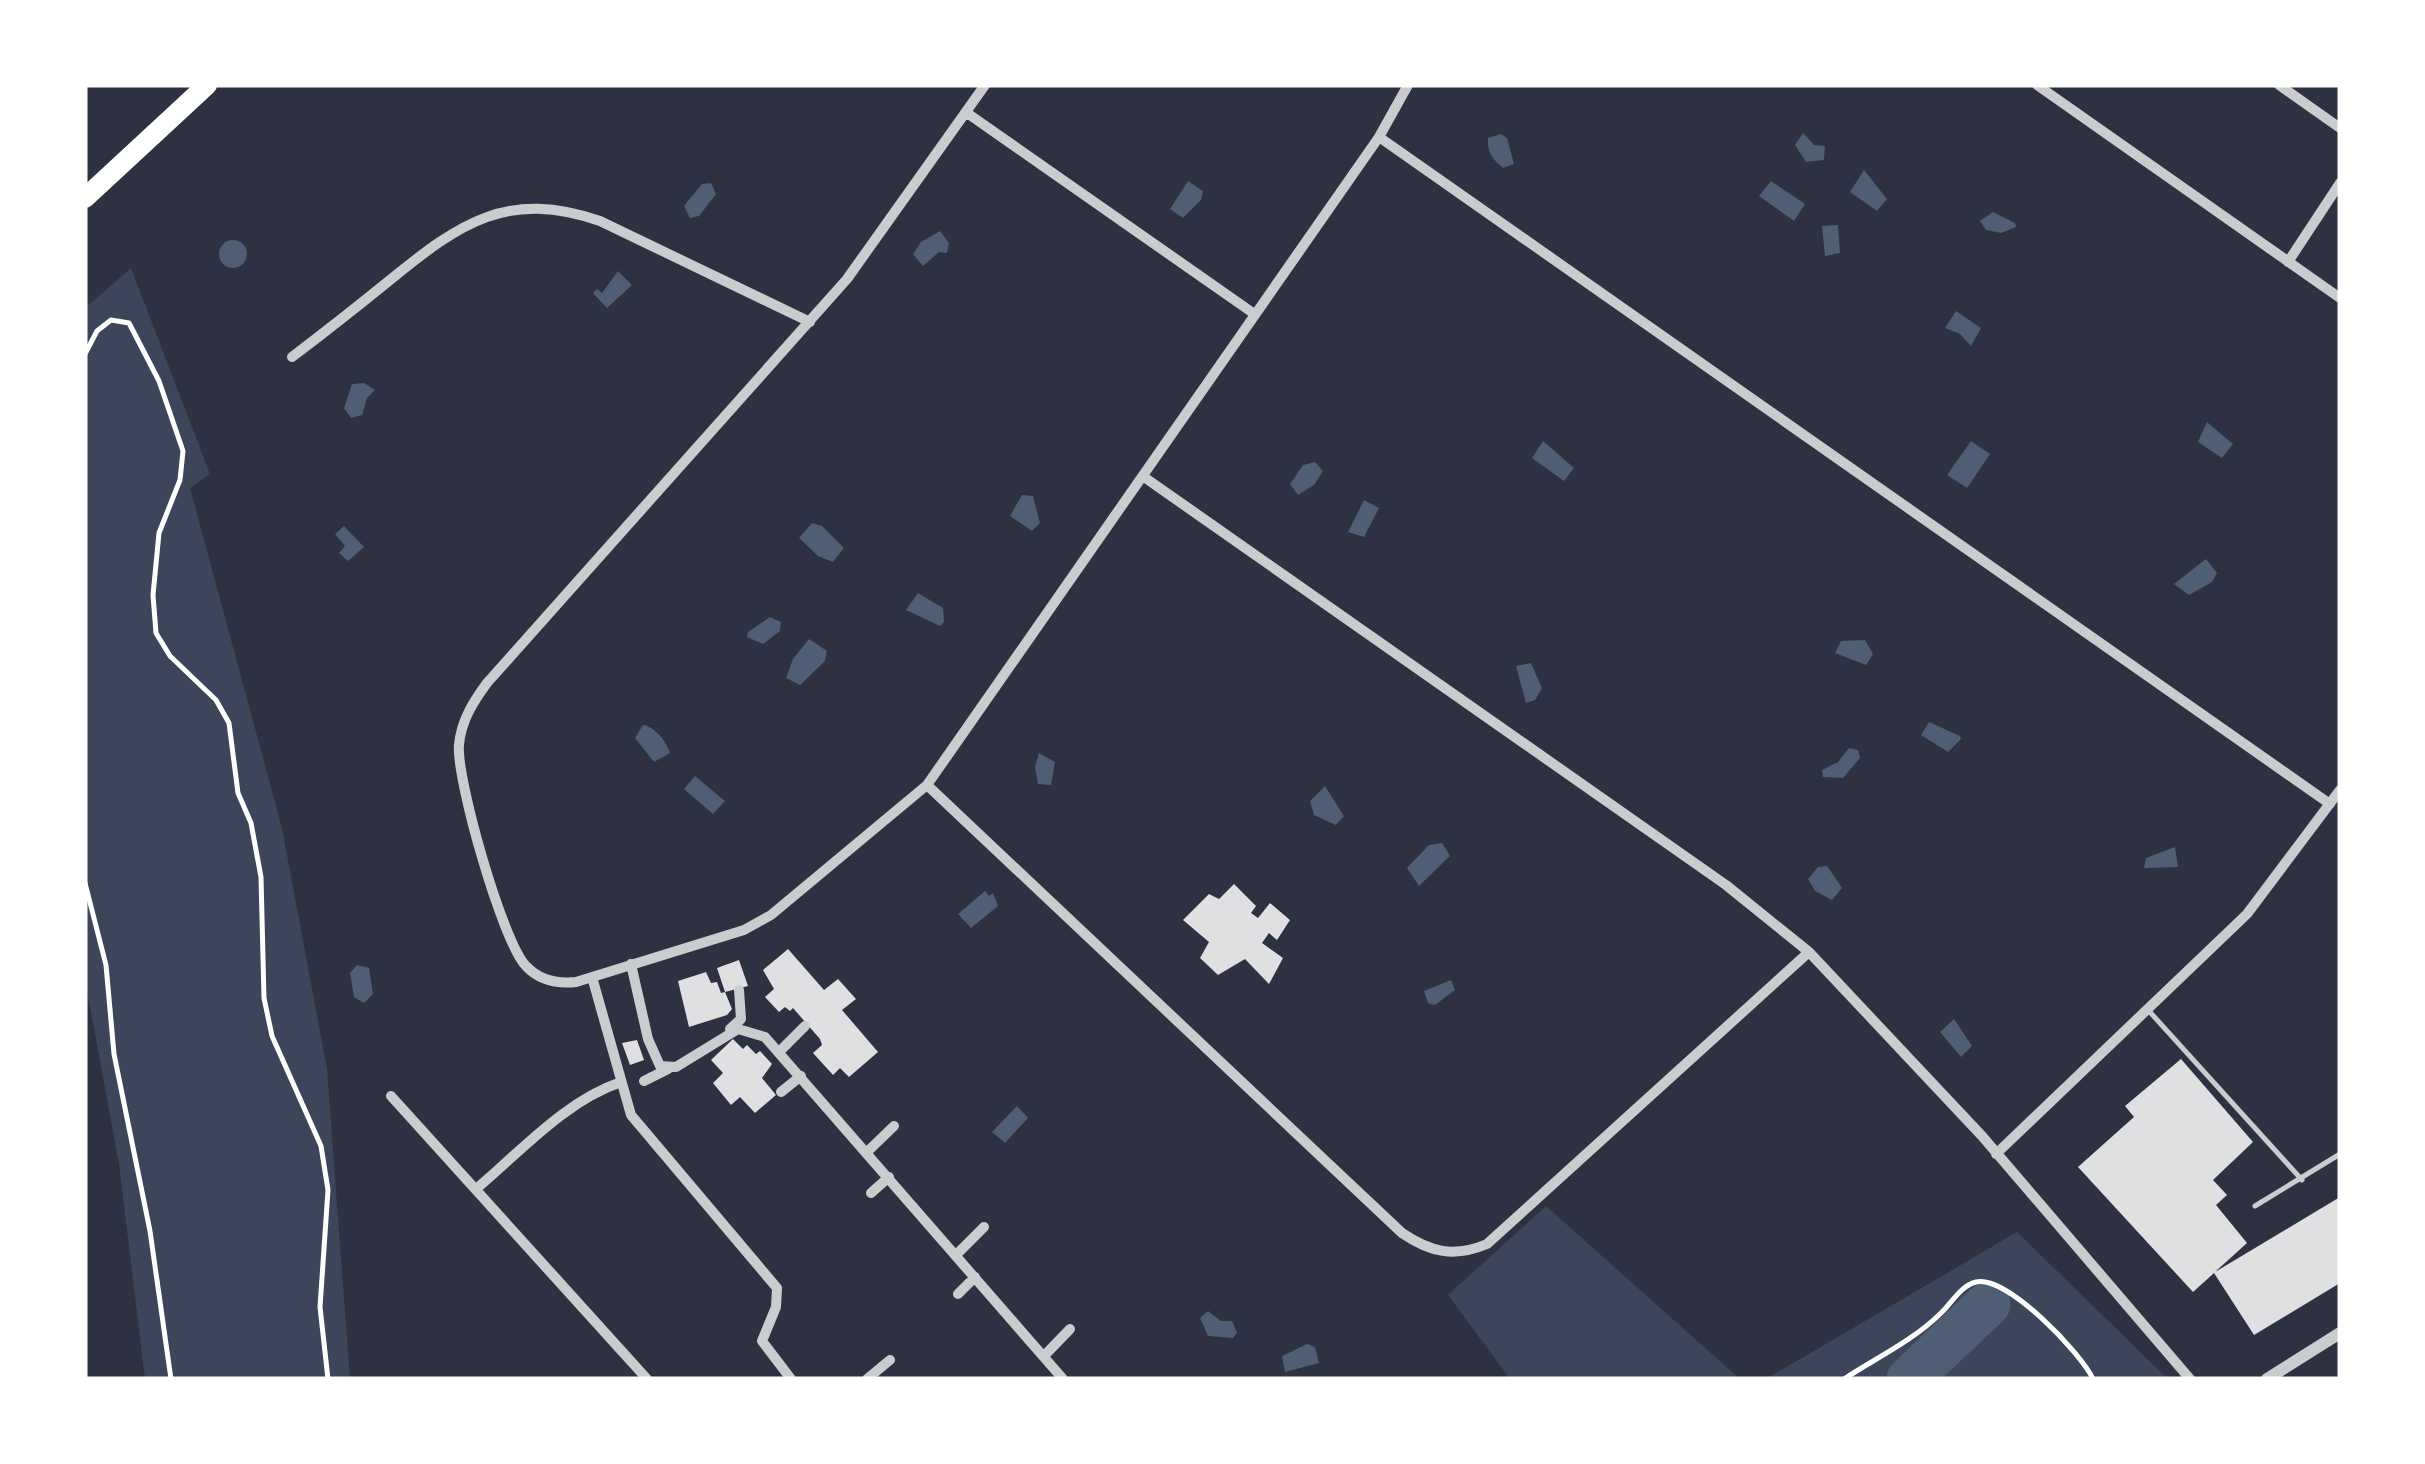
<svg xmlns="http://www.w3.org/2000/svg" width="2425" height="1464" font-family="'DM Sans',sans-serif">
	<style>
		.green { fill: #3c4559 }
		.water { fill: #4f5d75 }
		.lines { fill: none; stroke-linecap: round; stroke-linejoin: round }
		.river { stroke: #4f5d75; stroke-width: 45 }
		.building { fill: #e0e0e3 }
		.path { stroke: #fff; stroke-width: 5 }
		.service { stroke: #caccd0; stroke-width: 5 }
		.minor { stroke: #caccd0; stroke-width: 10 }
		.tertiary { stroke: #caccd0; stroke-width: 12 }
		.motorway { stroke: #fff; stroke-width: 20 }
	</style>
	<rect width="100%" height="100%" fill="#2d3142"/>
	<path class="green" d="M131,268l79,206 -20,14 92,340 45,241 23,310h-205l-26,-215 -34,-184v-672z
		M1546,1206l194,173h-230l-62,-84z
		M2017,1232l151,147h-402z"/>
	<path class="water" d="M1803,133l11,12 11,1 -1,14 -18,2 -11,-17z
		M1501,134l6,4 7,26 -11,4c-11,-9 -16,-16 -15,-30z
		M1864,170l23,29 -10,12 -27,-19z
		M1188,181l15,10 -2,9 -18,18 -13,-9z
		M1771,181l34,23 -11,17 -35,-25z
		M711,183l5,11 -17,22 -9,2 -6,-12 18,-22z
		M1993,212l22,11 1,4 -15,6 -15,-3 -6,-9z
		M1838,225l2,28 -15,3 -3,-30z
		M940,231l9,12 -2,10 -8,-1 -16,14 -10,-12 8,-12z
		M219 254a14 14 0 1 1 28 0a14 14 0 1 1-28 0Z
		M618,271l14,14 -25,23 -14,-15 4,-4 5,4z
		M1956,311l25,17 -10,18 -11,-12 -15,-6z
		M364,383l11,7 -8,8 -5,17 -11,3 -7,-10 8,-24z
		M2207,422l26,22 -11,14 -24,-16z
		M1543,441l31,27 -10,13 -32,-23z
		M1971,441l19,13 -23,34 -20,-13z
		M1315,462l8,9 -9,14 -16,10 -8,-11 13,-19z
		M1022,495l11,1 7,27 -8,8 -22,-15z
		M1364,500l15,8 -15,29 -16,-5z
		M812,523l10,3 22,22 -11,14 -15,-6 -19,-18z
		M344,526l20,21 -16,14 -9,-8 6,-7 -10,-12z
		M2206,559l11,14 -5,9 -23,13 -15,-11z
		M918,593l25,15 1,14 -4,4 -34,-16z
		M770,617l11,5 -1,9 -17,13 -16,-7 1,-5z
		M809,639l18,12 -2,10 -25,24 -14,-7 7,-19z
		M1865,640l8,14 -7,11 -31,-12 6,-12z
		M1531,663l11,25 -7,12 -9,3 -10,-37z
		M1929,722l31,14 1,3 -13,13 -27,-17z
		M643,725c11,1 24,17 27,28l-16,9 -19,-24z
		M1849,748l9,2 2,8 -17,20 -20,-1 -1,-7 16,-8z
		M1039,753l16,9 -4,23 -13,-1 -3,-17z
		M695,776l30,25 -12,13 -29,-25z
		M1325,786l19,30 -8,9 -22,-10 -4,-14z
		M1442,843l8,13 -31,30 -12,-18 22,-23z
		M2175,847l3,20 -34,1 2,-10z
		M1827,866l15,22 -10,12 -17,-9 -7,-12 10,-12z
		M985,891l4,5 4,-3 5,13 -27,22 -13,-14z
		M357,965l12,3 4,26 -9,9 -10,-6 -4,-24z
		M1451,980l4,10 -20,15 -7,-2 -4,-12z
		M1954,1019l18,27 -11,11 -21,-25z
		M1017,1106l11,12 -23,25 -13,-11z
		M1208,1311l13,10h11l5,12 -4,5 -25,-2 -8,-18z
		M1307,1344l8,3 4,16 -34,9 -3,-16z"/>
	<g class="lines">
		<path class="river" d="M1909,1379l79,-75"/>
	</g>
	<path class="building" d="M1234,884l22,22 -5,7 7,5 12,-15 20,17 -13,20 -8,-7 -7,10 21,15 -14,26 -24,-25 -27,16 -18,-17 9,-16 -26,-22 26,-26 10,5z
		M788,949l36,41 14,-11 18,20 -14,11 36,42 -29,25 -9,-9 -7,7 -20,-22 9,-8 -2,-6 -27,-31 -3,3 -5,-4 -6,5 -14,-15 9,-8 -11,-19z
		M739,960l9,26 -23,6 -8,-24z
		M706,972l5,11 6,-1 4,11 4,-1 7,17 -5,6 -38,12 -11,-46z
		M733,1039l10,10 4,-4 9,9 4,-3 12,13 -10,14 14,17 -21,18 -15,-16 -9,8 -18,-22 10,-10 -12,-13z
		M637,1040l7,20 -14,5 -8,-22z
		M2181,1059l72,83 -40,38 14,15 -11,10 31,38 -32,29 125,-75v86l-86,52 -40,-62 -21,19 -115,-125 56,-50 -9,-11z"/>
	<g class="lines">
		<path class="path" d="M85,354l12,-23 14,-11 18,3 30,58 24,70 -3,29 -21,53 -6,62 3,38 14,23 46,44 13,23 9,70 13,30 10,54 3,121 8,38 49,110 7,44 -8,117 8,72
			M85,883l21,82 8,89 36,177 21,148
			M1844,1379c32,-21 70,-39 97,-66 11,-10 19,-27 35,-31 31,-7 105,71 117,97"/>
		<path class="service" d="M2149,1011l153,169
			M2255,1206l85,-52"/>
		<path class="minor" d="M985,85l-138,194 -360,404c-14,19 -26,38 -28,62 -3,34 44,198 67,221 14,15 31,18 50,16l168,-52 27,-15 156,-130 452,-648 29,-52
			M2037,85l303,213
			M2279,85l61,43
			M967,113l286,200
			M1379,137l951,667
			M2288,262l52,-79
			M292,357c33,-25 66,-51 98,-77 70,-57 118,-91 210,-59l210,101
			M1144,477l582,408 83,67 173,184 208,243
			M927,785l475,448c28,19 52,25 85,11l322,-292
			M631,964l17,75 12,27 16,1 62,-38 27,8 298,342
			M592,977l39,138 146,173 -1,19 -14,34 29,38
			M730,1029l11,-10 -2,-29
			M780,1051l25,-25
			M644,1081l24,-12
			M781,1092l20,-16
			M391,1096l256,283
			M867,1152l27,-26
			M1996,1154l251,-240 93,-124
			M476,1189c44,-37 89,-88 145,-107
			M871,1193l18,-16
			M956,1255l28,-28
			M958,1294l17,-17
			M1044,1356l26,-27
			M867,1379l23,-19"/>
		<path class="tertiary" d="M2267,1379l73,-46"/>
		<path class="motorway" d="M85,198l122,-113"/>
	</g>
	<rect width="2425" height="1464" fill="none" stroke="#ffffff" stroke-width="175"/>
</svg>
